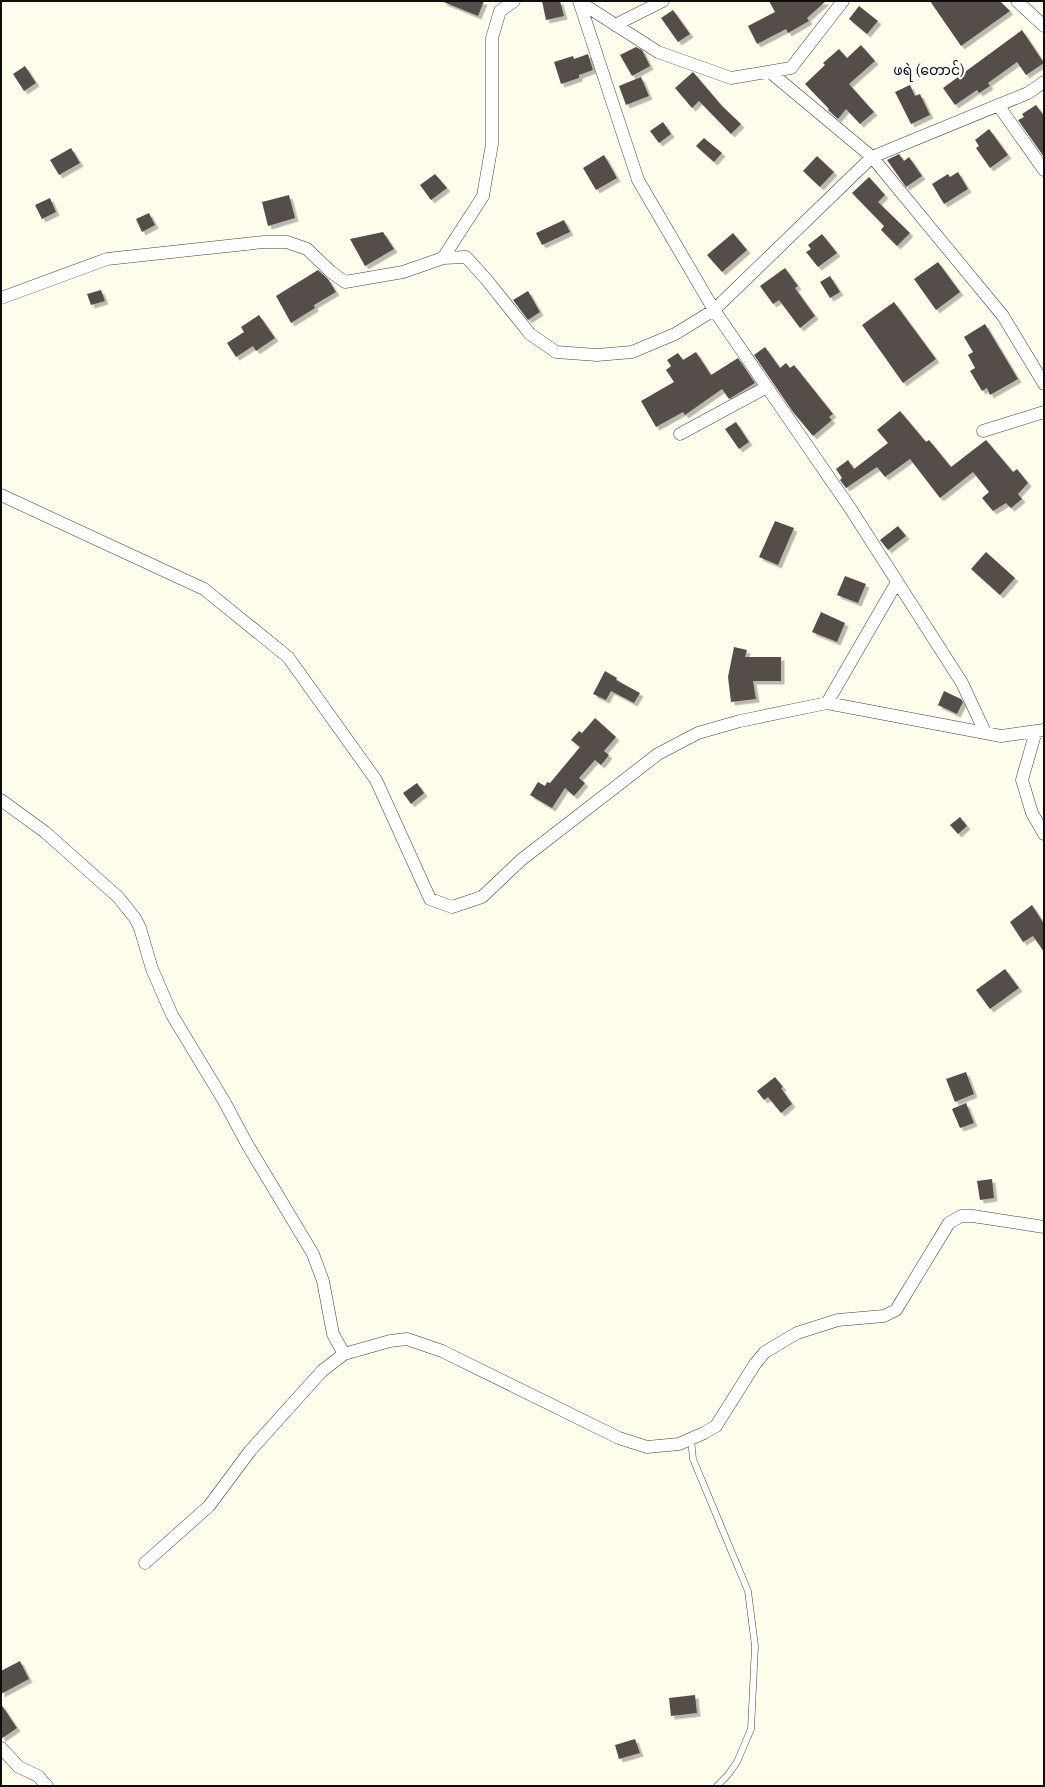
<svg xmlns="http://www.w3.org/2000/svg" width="1045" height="1787" font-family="'IBM Plex Serif','Noto Sans Myanmar',serif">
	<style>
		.building { fill: #544e49; filter: url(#shadow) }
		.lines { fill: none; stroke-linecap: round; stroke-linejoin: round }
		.lane-casing { stroke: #3f3f3f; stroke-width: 7 }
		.street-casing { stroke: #3f3f3f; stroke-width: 13 }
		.lane { stroke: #fff; stroke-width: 6 }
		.street { stroke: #fff; stroke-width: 12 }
		.labels { text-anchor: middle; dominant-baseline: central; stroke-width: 4; stroke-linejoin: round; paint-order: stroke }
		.quarter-label { font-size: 14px; fill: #0c0c0c; stroke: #fff }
	</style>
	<defs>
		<filter id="shadow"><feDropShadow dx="3.5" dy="3.5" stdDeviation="0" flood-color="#0004"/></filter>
	</defs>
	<rect width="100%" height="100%" fill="#fefceb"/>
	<path class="building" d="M441,1h43l-6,15z
		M542,1h18l4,15 -18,4z
		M769,1h57l-19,17 2,3 -21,12 -2,-4 -29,15 -9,-18 27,-14z
		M930,1h70l10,10 -49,35z
		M859,6l19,15 -11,13 -18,-15z
		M673,10l17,24 -12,8 -17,-24z
		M1022,30l22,33 -18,12 -9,-13 -29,21 2,3 -11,7 -2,-3 -22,15 -12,-17z
		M861,45l14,16 -26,23 25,28 -14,12 -14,-15 -8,10 -10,-9 1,-1 -24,-25 20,-19 -2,-2 16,-14 8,9z
		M636,47l6,3 8,16 -18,10 -12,-21z
		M588,54l5,16 -14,5v3l-18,6 -7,-22 19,-6 1,3z
		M25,66l11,17 -12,8 -11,-17z
		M693,72l29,34 19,18 -10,10 -32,-33 -7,7 -17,-20z
		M641,77l8,19 -23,9 -7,-19z
		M910,85l5,11 5,-2 10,21 -19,9 -16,-32z
		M1036,105l8,11v41l-26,-37 6,-3 -2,-3z
		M663,122l8,12 -12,9 -9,-12z
		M989,129l19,26 -18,13 -14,-20 3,-2 -4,-6z
		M704,138l18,15 -8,9 -18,-16z
		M71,148l9,15 -21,12 -9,-15z
		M899,154l5,7 5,-4 13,19 -16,11 -19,-27z
		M604,155l13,23 -21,12 -13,-22z
		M817,156l17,16 -14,15 -17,-16z
		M958,172l10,17 -24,15 -12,-20 16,-10 2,3z
		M435,174l12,14 -16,12 -11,-15z
		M869,177l16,18 -7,7 32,31 -13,13 -16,-16 3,-4 -32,-33z
		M289,195l6,23 -27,8 -6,-24z
		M50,198l6,14 -14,7 -7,-14z
		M149,213l6,12 -13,7 -6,-13z
		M564,220l6,12 -28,13 -6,-12z
		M383,232l11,17 -29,17 -15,-27z
		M733,233l14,17 -25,22 -15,-17z
		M822,234l15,19 -19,14 -12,-15 5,-3 -3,-4z
		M938,262l22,30 -24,18 -22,-31z
		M785,268l13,18 -3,2 20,28 -15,12 -21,-28 -6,4 -13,-18z
		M318,270l10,9 8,13 -22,13 1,3 -24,15 -15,-27z
		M830,276l10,16 -10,6 -10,-16z
		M101,290l4,11 -14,4 -4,-11z
		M528,291l12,21 -12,8 -15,-20z
		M894,302l42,57 -33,24 -41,-58z
		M259,315l16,23 -19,13 -3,-5 -17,11 -9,-14 17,-11 -3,-5z
		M985,324l33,55 -28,16 -3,-7 -5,3 -12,-20 5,-3 -7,-13 5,-3 -9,-15z
		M765,347l15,21 6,-5 4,5 4,-3 39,49 -4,3 3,3 -19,16 -20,-24 -39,-57z
		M696,352l15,23 27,-17 17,25 -26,16 -7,-10 -37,26 -2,-3 -27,15 -15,-26 33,-19 -8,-12 5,-4 -4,-6 11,-7 5,7z
		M900,411l26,31 3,-2 22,27 35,-27 27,32 4,-3 11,14 -10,11 4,5 -11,9 -5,-5 -13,8 -11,-13 7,-6 -16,-20 -33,26 -30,-39 -25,18 -8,-10 -31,21 -6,-8 2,-2 -6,-9 12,-9 6,9 34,-26 -11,-13z
		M736,422l13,20 -10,7 -14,-20z
		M775,521l19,7 -16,37 -19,-8z
		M898,526l8,10 -18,14 -8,-10z
		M986,552l29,26 -15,17 -29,-26z
		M845,576l21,8 -8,19 -21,-8z
		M821,612l24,11 -8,19 -25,-10z
		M734,647l13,3 -2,7h36v24h-28l3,18 -25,3 -3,-25z
		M605,671l12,7 -1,2 24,13 -6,10 -23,-12 -5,9 -13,-6z
		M944,691l17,8 2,3 -6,12 -19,-9z
		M595,718l21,19 -12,14 5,4 -8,10 -6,-5 -16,18 6,5 -11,13 -9,-8 -13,20 -22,-13 8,-13 7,4 2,-4 3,1 30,-36 -9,-7 8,-9 3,2z
		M417,783l7,10 -13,11 -8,-11z
		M960,817l7,9 -9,8 -8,-9z
		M1032,905l12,19v28l-11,-16 -10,6 -13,-20z
		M1005,969l14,19 -29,21 -14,-19z
		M966,1072l8,22 -19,8 -9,-23z
		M775,1077l8,10 -2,1 11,16 -11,9 -13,-16 -4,3 -7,-9z
		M966,1103l8,20 -14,5 -8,-19z
		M992,1179l2,19 -14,2 -3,-19z
		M20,1661l9,18 -28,15v-23z
		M695,1695l2,18 -26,3 -2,-18z
		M1,1704l16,24 -16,11z
		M635,1739l5,14 -21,6 -4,-14z"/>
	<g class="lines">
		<g class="lane-casing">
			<path id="lane" d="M691,1439l2,20 55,132 7,55 -4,83 -14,33 -10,14 -10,10"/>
		</g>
		<g class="street-casing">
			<path id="street" d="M579,1l59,179 76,130 136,198 112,175 23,49
				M583,1l3,5 72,46 73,26 60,-10 52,-67
				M1017,1l27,25
				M615,25l48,-24
				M770,72l102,85 131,159 41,68
				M998,105l46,65
				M443,258l40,-62 9,-52v-106l8,-27 14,-10
				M1,298l106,-39 157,-17h23l20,7 24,23 14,10 58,-10 40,-14 23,-1 20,22 44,55 26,18 41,3 35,-3 43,-18 39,-24 158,-153 156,-64 16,-11
				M983,431l61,-19
				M680,434l87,-47
				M1,495l203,94 84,68 88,123 54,119 22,8 30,-10 39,-37 137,-106 40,-21 42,-12 87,-18 174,33 43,-6
				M827,703l70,-121
				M1036,731l-14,49 10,33 12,21
				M1,800l44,32 73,65 17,21 5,10 12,41 20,46 52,86 23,43 66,110 10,27 10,53 11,20
				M145,1563l64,-57 41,-55 72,-80 22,-17 46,-13 17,-2 35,12 177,87 28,9 32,-3 25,-11 12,-7 39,-62 10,-12 32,-19 41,-13 46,-4 12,-6 53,-87 12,-7h12l71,11
				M1,1748l18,19 19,9 9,10"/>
		</g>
		<use href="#lane" class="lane"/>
		<use href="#street" class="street"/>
	</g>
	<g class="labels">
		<g class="quarter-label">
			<text x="929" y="70">ဖရဲ (တောင်)</text>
		</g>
	</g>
	<rect width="1045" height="1787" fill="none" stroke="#0c0c0c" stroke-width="4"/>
</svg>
